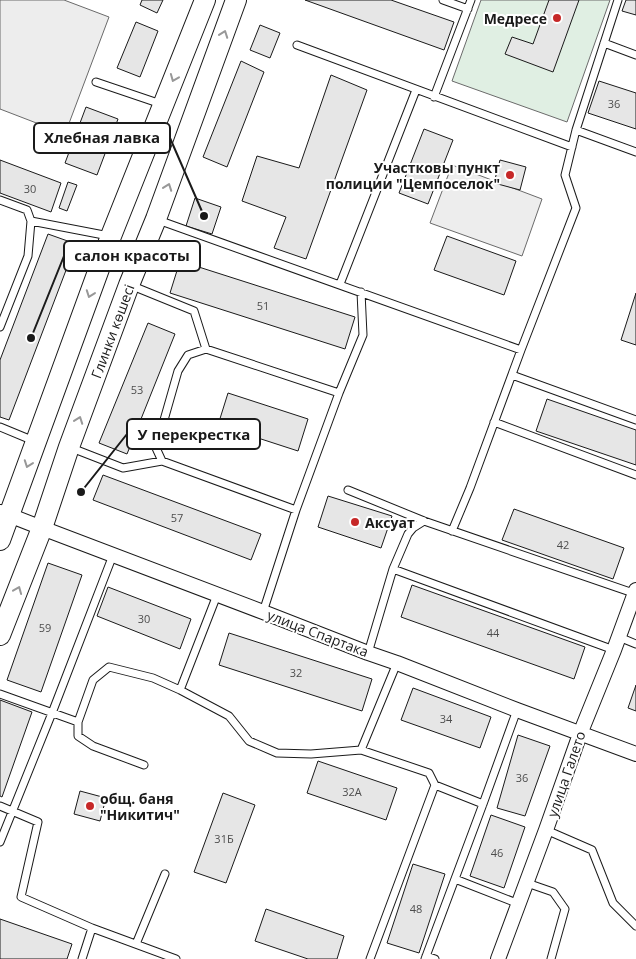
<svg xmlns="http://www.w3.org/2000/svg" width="636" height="959" font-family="'Open Sans',sans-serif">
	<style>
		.green { fill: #e0efe3; stroke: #6a6a6a }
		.parking { fill: #ededed; stroke: #6a6a6a }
		.building { fill: #e6e6e6; stroke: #1a1a1a }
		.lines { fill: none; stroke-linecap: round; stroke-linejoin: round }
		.service-casing { stroke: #1a1a1a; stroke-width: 9 }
		.minor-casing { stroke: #1a1a1a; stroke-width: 16 }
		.secondary-casing { stroke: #1a1a1a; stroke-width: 22 }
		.service { stroke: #fff; stroke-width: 7 }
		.minor { stroke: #fff; stroke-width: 14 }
		.secondary { stroke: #fff; stroke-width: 20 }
		.oneway { stroke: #989898 }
		.poi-dot { fill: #c62828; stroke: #fff; stroke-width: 2 }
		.labels { text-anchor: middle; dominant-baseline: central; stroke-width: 4; stroke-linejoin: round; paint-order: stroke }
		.number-label { font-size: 11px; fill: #4d4d4d }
		.poi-label { font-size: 14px; font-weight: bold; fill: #1a1a1a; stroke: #fff; text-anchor: end }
		.street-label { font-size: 14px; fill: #1a1a1a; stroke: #fff }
		.leader { fill: none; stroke: #1a1a1a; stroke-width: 2 }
		.callout-dot { fill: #1a1a1a; stroke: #fff; stroke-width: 2 }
		.callout { fill: #fff; stroke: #1a1a1a; stroke-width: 2 }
		.callout-label { font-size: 15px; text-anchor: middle; font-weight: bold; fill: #1a1a1a }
	</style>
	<rect width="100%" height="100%" fill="#fff"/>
	<path class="green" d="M481,0h129l-43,122 -115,-41z"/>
	<path class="parking" d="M0,0h64l45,17 -44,117 -65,-25z
		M452,165l90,34 -20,57 -92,-33z"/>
	<path class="building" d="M142,0h21l-6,13 -17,-8z
		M305,0h86l63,22 -10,28z
		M549,0h30l-26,72 -48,-18 7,-17 21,7z
		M626,0h10v15l-14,-4z
		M136,22l22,9 -18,46 -23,-9z
		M260,25l20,8 -10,25 -20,-8z
		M241,61l23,11 -37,95 -24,-10z
		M331,75l36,15 -61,169 -32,-11 12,-31 -44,-16 15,-45 42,12z
		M599,81l37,12v36l-48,-16z
		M86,107l32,12 -21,56 -32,-12z
		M424,129l29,11 -25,64 -29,-11z
		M0,160l61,23 -10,29 -51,-19z
		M500,160l26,7 -6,23 -26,-7z
		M68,182l9,3 -10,26 -8,-3z
		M195,198l26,9 -9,27 -26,-8z
		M48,234l28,10 -67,176 -9,-3v-57z
		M447,236l69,25 -12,34 -70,-25z
		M180,261l175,56 -10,32 -175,-56z
		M636,293v52l-15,-5z
		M148,323l27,11 -48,120 -28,-11z
		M228,393l80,26 -10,32 -80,-26z
		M547,399l89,31v35l-100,-34z
		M103,475l158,59 -10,26 -158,-60z
		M328,496l64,20 -11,32 -63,-21z
		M514,509l110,39 -11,31 -111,-39z
		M48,563l34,12 -41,117 -34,-12z
		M412,585l173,62 -11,32 -173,-62z
		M108,587l83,32 -11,30 -83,-33z
		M229,633l143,46 -10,32 -143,-46z
		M636,685v26l-8,-3z
		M413,688l78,29 -11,31 -79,-28z
		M0,700l32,12 -30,85 -2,-1z
		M518,735l32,11 -25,70 -28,-8z
		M318,761l79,27 -11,32 -79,-27z
		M80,791l26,7 -6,23 -26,-7z
		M223,793l32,12 -29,78 -32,-11z
		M491,815l34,12 -21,61 -34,-12z
		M413,864l32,10 -26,79 -32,-10z
		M266,909l78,27 -7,23h-29l-53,-18z
		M0,919l72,25 -5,15h-67z"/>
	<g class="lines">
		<g class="service-casing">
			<path id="service" d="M443,0l25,9
				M604,43l32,12
				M297,45l275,102
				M96,82l65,22
				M434,97l37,-97
				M576,130l60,22
				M0,200l27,10 4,11 -3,35 -28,71
				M158,220l363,130
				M31,221l78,15
				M340,284l76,-194
				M130,285l64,26 12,38 133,44
				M512,375l124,45
				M494,422l142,53
				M0,427l34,14
				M69,447l54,21 39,-7 134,49
				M162,461l-6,-13 22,-77 10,-16 18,-6
				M348,490l76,31 212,73
				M452,531l18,-43 51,-138 55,-142 -11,-33 11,-45 42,-130
				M393,569l221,81
				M263,612l33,-102 43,-117 24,-58 -2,-43
				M619,637l17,7
				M368,653l25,-84 15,-35 5,-6 11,-7
				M180,690l49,26 20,25 28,12 34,1 50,-4 36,-87
				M0,694l78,28v14l15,10 51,19
				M78,722l15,-42 16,-13 44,11 27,12 37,-95
				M361,750l68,23 6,12 48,19 34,-94
				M0,806l38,16 -17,75 71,31 -10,31
				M546,830l46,20 21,53 23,23
				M0,842l52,-129 61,-158
				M455,879l64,25
				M527,883l26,9 12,17 -14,50
				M92,928l84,31
				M136,944l29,-70
				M426,956l9,3
				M370,959l65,-174
				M425,959l58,-155"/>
		</g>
		<g class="minor-casing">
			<path id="minor" d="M1,512l41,16 221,84 105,41 29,10 120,47 119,44
				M498,959l48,-129 34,-96 34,-84 22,-60"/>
		</g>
		<g class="secondary-casing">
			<g id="secondary">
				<path d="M0,540l111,-304 94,-236"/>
				<path id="s1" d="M0,635l42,-107 27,-81 60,-162 27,-66 80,-219"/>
			</g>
		</g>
		<use href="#service" class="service"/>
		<use href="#minor" class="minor"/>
		<use href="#secondary" class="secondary"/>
	</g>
	<defs><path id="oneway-chevron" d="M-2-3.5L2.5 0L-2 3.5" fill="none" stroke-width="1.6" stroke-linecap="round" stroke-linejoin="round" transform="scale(1.25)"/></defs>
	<g class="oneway">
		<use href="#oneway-chevron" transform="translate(224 34) rotate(-70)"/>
		<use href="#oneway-chevron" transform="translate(174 78) rotate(112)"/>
		<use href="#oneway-chevron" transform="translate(168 187) rotate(-70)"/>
		<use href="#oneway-chevron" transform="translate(90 294) rotate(110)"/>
		<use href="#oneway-chevron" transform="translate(79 420) rotate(-70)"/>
		<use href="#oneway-chevron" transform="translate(28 464) rotate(110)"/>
		<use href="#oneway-chevron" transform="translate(18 590) rotate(-68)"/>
	</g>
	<g class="poi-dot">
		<circle cx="557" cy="18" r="5"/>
		<circle cx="510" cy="175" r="5"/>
		<circle cx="355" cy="522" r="5"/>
		<circle cx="90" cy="806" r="5"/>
	</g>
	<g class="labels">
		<g class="number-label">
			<text x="614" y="103">36</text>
			<text x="30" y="188">30</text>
			<text x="263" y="305">51</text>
			<text x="137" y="389">53</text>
			<text x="177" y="517">57</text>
			<text x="563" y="544">42</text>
			<text x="144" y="618">30</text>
			<text x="45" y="627">59</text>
			<text x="493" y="632">44</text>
			<text x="296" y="672">32</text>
			<text x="446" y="718">34</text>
			<text x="522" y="777">36</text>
			<text x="352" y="791">32А</text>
			<text x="224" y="838">31Б</text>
			<text x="497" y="852">46</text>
			<text x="416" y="908">48</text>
		</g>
		<g class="poi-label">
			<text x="547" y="18">Медресе</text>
			<text x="500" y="167">Участковы пункт<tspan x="500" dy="16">полиции "Цемпоселок"</tspan></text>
			<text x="365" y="522" text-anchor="start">Аксуат</text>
			<text x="100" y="798" text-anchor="start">общ. баня<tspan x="100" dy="16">"Никитич"</tspan></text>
		</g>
		<g class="street-label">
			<text stroke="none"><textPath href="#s1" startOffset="324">Глинки көшесі</textPath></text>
			<text transform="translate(318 633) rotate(21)">улица Спартака</text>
			<text transform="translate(566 774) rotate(-71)">улица Галето</text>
		</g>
	</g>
	<path class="leader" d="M204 216L170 138M31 338L64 256M81 492L127 434"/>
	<g class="callout-dot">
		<circle cx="204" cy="216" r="5"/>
		<circle cx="31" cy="338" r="5"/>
		<circle cx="81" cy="492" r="5"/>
	</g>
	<g class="callout">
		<rect x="34" y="123" width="136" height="30" rx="5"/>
		<rect x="64" y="241" width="136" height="30" rx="5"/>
		<rect x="127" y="419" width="133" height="30" rx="5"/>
	</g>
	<g class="callout-label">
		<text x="102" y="143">Хлебная лавка</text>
		<text x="132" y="261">салон красоты</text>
		<text x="194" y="440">У перекрестка</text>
	</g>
</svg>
